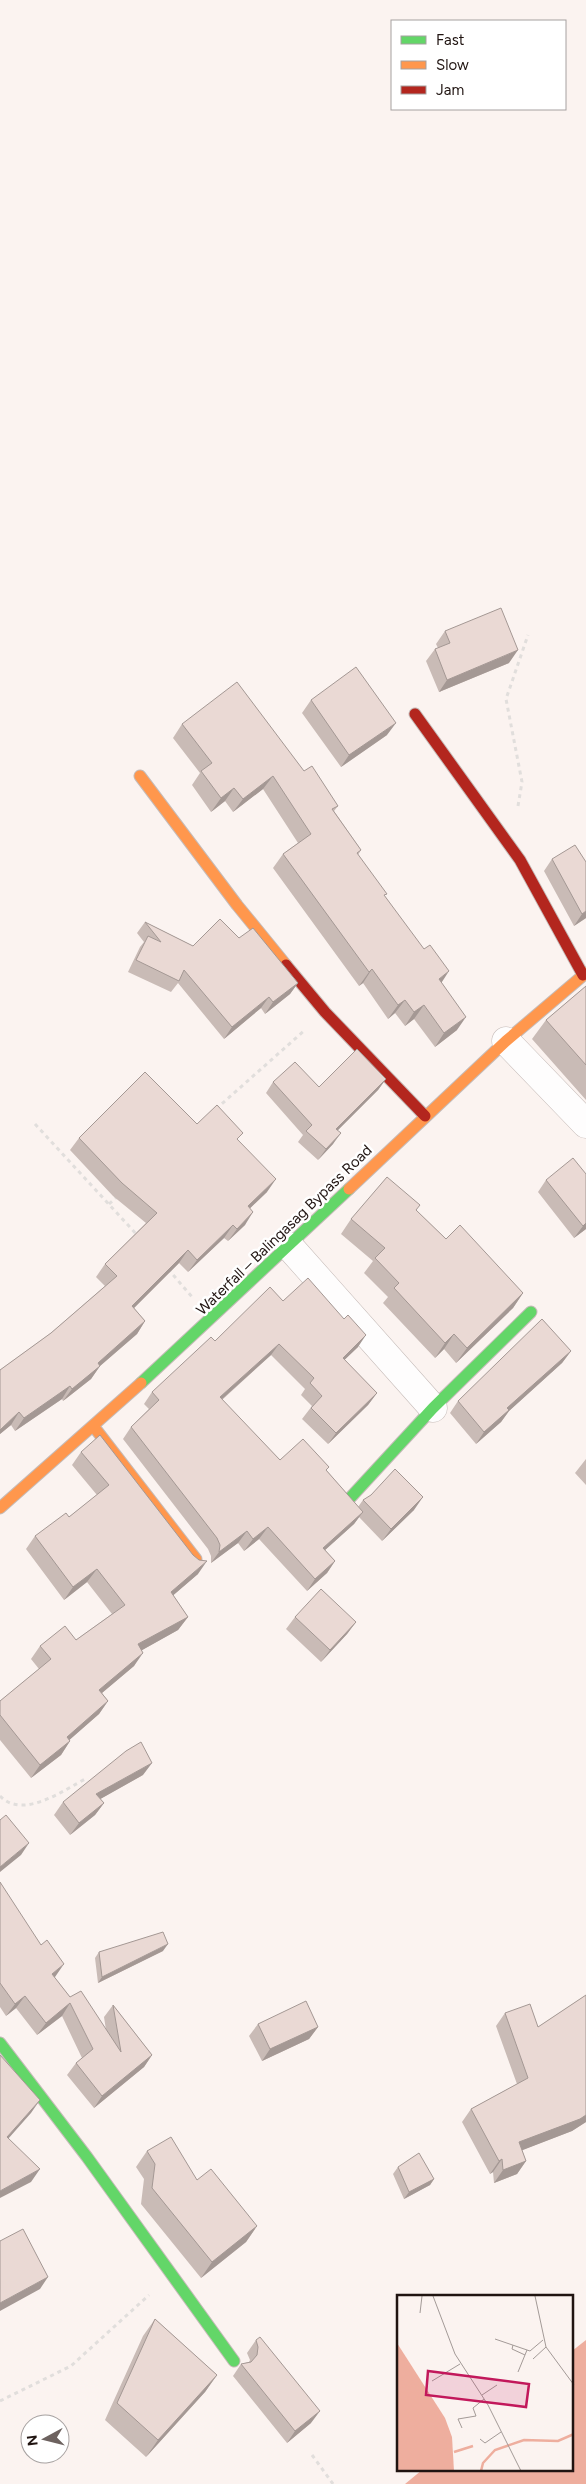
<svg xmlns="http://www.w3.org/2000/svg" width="586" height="2484" font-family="Figtree,sans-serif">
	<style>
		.water { fill: #eeae9e }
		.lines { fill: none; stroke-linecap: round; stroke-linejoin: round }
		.street-casing { stroke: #c5bbb8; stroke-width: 29 }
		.fast-casing { stroke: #c5bbb8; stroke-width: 13 }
		.slow-casing { stroke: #c5bbb8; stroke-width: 13 }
		.jam-casing { stroke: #c5bbb8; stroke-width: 13 }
		.path { stroke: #e1dedc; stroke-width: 3; stroke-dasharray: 4 4; stroke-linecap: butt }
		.street { stroke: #fefdfd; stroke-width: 28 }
		.fast { stroke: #63d668; stroke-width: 11 }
		.slow { stroke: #ff974d; stroke-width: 11 }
		.jam { stroke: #b3261e; stroke-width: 11 }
		.wall { fill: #c9bbb6 }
		.shaded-wall { fill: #a49894 }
		.building { fill: #ead9d4; stroke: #a49894 }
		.labels { text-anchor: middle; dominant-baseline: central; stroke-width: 5; stroke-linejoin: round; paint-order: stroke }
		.street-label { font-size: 15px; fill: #201411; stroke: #fff }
		.inset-river { fill: none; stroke: #eeae9e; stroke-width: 2.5 }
		.inset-road { fill: none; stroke: #a39a97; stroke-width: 1 }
		.view { fill: #c2185b; fill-opacity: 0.15; stroke: #c2185b; stroke-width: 2.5 }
		.inset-edge { fill: none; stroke: #201411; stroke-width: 2.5 }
	</style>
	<rect width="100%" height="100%" fill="#fbf3f0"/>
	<path class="water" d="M586,2340v144h-181l17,-14h150v-119z"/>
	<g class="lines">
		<g class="street-casing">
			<path id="street" d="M506,1041l80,83
				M289,1246l144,162"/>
		</g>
		<g class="fast-casing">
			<path id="fast" d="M141,1383l208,-194
				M351,1497l82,-89 98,-96
				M0,2043l87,114 147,204"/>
		</g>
		<g class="slow-casing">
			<path id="slow" d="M140,776l97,129 49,60
				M349,1189l157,-148 80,-68
				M94,1427l102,132
				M0,1508l141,-125"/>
		</g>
		<g class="jam-casing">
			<path id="jam" d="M415,714l105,146 63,115
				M286,965l39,47 100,104"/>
		</g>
		<path class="path" d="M518,806l4,-24 -16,-83 22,-64
			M216,1109l89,-79
			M35,1124l104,113
			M109,1204l9,-8
			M168,1269l25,29
			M0,1796c23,24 64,-6 87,-18
			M0,2401l71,-35 78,-71
			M312,2455l21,29"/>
		<use href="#street" class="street"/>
		<use href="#fast" class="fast"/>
		<use href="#slow" class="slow"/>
		<use href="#jam" class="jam"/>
	</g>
	<path class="wall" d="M445,631l64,32 -70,29 -13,-31 9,-12 3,-1 -2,-4z
		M311,700l76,35 -46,32 -39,-54z
		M182,724l122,47 34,35 -4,5 27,39 -3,5 83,127 16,48 -22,17 -21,-28 -9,7 -10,-13 -7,6 -25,-36 -4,3 -86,-118 10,-14 15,-11 -35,-54 -30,23 -8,-11 -14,11 -19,-27 8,-12 -27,-35z
		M552,859l34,3v56l-12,8 -30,-55z
		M145,922l48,24 46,-8 59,45 -8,11 -25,20 -4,-6 -37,31 -46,-56 -7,9 -43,-20 12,-25 4,-5 -7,-9z
		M586,986v114l-54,-61 14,-19z
		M386,1079l-8,11 -40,40 -5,14 -15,16 -20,-18 5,-7 -37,-42 7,-11 46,5z
		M197,1124l41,16 29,52 -17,16 -5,17 -17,16 -4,-3 -36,34 -9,-9 -45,45 11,13 -8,13 -37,32 -9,13 -28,22 -1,-2 -47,32 -4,-6 -11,9v-64l51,-37 54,-47 -9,-9 9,-13 41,-41 -33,-27 -43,-46 9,-12z
		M586,1174v55l-12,9 -36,-46 8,-12z
		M416,1210l30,29 77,54 -10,15 -57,55 -12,-14 -9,9 -52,-55 5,-6 -24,-24 9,-12 -32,-27 10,-15z
		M283,1301l75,46 -14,13 33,33 -9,12 -40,39 -26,-25 10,-13 -11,-11 4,-6 -34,-34 -49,45 58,60 47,11 31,36 5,-7 51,10 -32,31 -23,-24 -5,7 -29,26 10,11 -8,12 -20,18 -48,-52 -15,12 -6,-8 -27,20v-7l-3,-7 -85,-110 8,-12 18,-18 -5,-5 8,-12 63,-51z
		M571,1351l-9,12 -53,48 -8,11 -25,22 -26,-31 8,-12z
		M81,1452l117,122 -25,21 15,22 -10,13 -36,20 -8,16 -32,27 6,8 -9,13 -30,26 1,1 -9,14 -30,23 -31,-38v-39l39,-32 -8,-10 9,-13 36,-6 36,-26 -25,-32 -23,18 -38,-51 9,-13 34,-19 28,-22 -25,-30z
		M586,1459v26l-11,-12z
		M295,1617l61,5 -9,12 -26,28 -35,-33z
		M143,1775l-43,24 4,4 -9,12 -25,20 -16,-20 9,-13z
		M0,1882l55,95h-1l16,20 36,33 -2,-13 9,-12 39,50 -8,12 -50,41 -27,-33 9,-12 6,-5 -20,-42 -25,19 -21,-27 -10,8 -6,-9z
		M163,1951l-65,32 -3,-25 4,-6z
		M586,1995v127l-14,9 -50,19 4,11 -9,13 -23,9 -1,-11 -3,2 -28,-52 9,-13 46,-25 -21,-58 9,-13 33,14z
		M258,2024l60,3 -9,12 -47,22 -13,-25z
		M147,2151l50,29 60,46 -11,16 -45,36 -60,-74 3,-25 -8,-12z
		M398,2167l36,12 -4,6 -26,14 -11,-25z
		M155,2319l62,56 -12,17 -59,65 -41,-37 38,-84z
		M256,2340l55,83 -24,20 -54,-67 8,-12 8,-2 1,-2 -3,-7z"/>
	<path class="shaded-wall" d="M518,650l-9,13 -70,29 8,-12z
		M396,723l-9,12 -46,32 8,-12z
		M273,776l-10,13 -30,23 10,-13z
		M234,788l-9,13 -14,11 10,-14z
		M586,911v7l-12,8 8,-12z
		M372,969l-9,14 -4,3 10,-14z
		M449,971l-9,14 -1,-6z
		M298,983l-8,11 -25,20 8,-12z
		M269,997l-8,11 -37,31 8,-12z
		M405,1000l-10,13 -7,6 10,-14z
		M424,1005l-10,14 -9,7 9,-14z
		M466,1017l-9,13 -22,17 9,-14z
		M386,1079l-8,11 -50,50 8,-11z
		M341,1133l-8,11 -15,16 8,-11z
		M276,1179l-9,13 -28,27 9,-13z
		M253,1212l-8,13 -17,16 9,-12z
		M586,1223v6l-12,9 9,-12z
		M233,1225l-9,13 -36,34 9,-12z
		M188,1250l-9,13 -56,56 9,-13z
		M523,1293l-10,15 -57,55 11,-15z
		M145,1321l-8,13 -37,32 -9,13 -28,22 9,-12 26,-26z
		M454,1334l-10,15 -9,9 10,-15z
		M366,1335l-8,12 -24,23 9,-12z
		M279,1344l-8,11 -60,54 9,-12z
		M571,1351l-9,12 -53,48 -8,11 -25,22 8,-12 23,-24z
		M70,1386l-8,13 -47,32 9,-13z
		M377,1393l-9,12 -40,39 8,-11z
		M19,1412l-8,13 -11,9v-4z
		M423,1497l-9,13 -32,31 9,-12z
		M363,1512l-9,12 -40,36 9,-12z
		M268,1527l-9,12 -15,12 9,-12z
		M247,1531l-9,12 -27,20 8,-11z
		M207,1561l-9,13 -36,31 9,-13z
		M335,1561l-8,12 -20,18 8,-12z
		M97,1569l-10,13 -23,18 9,-13z
		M188,1617l-10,13 -50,28 10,-14z
		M356,1622l-9,12 -26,28 9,-12z
		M143,1653l-9,13 -44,37 9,-13z
		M108,1701l-9,13 -41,36 9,-13z
		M70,1741l-9,14 -30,23 9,-13z
		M152,1763l-9,12 -55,31 8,-12z
		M104,1803l-9,12 -25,20 9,-12z
		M29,1843l-8,12 -21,17v-5z
		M168,1944l-5,7 -65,32 4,-6z
		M64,1964l-9,13 -12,9 9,-12z
		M25,1996l-9,12 -10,8 9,-12z
		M70,2003l-8,13 -25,19 9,-12z
		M318,2027l-9,12 -47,22 8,-12z
		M152,2055l-8,12 -50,41 8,-12z
		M40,2100l-9,13 -31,35 7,-11z
		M586,2115v7l-14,9 -62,24 9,-13z
		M502,2159l-9,13 -3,2 9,-13z
		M526,2161l-9,13 -23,9 9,-13z
		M40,2169l-9,13 -31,16v-7z
		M434,2179l-4,6 -26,14 5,-7z
		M257,2226l-11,16 -45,36 11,-16z
		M48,2277l-8,12 -40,22v-8z
		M217,2375l-12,17 -59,65 12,-17z
		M320,2411l-9,12 -24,20 8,-12z"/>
	<path class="building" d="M501,608l17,42 -71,30 -12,-31 15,-6 -5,-12z
		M356,667l40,56 -47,32 -38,-55z
		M237,682l67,89 8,-5 26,40 -6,3 29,41 -4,3 30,41 -3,1 40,54 6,-4 19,26 -10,8 27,38 -22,16 -20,-28 -10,7 -9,-12 -7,5 -26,-36 -3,3 -86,-118 28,-20 -38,-58 -30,23 -9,-11 -13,10 -20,-27 11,-8 -30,-39z
		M575,845l11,17v49l-4,3 -30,-55z
		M220,919l19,19 14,-10 45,55 -25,19 -4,-5 -37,30 -48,-57 -5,11 -43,-21 12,-24 13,6 -16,-20 48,24z
		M586,986v79l-40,-45z
		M357,1049l29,30 -50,50 5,4 -15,16 -20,-18 6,-6 -39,-43 22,-20 24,25z
		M145,1072l52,52 20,-19 26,28 -6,6 39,40 -28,27 5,6 -16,17 -4,-4 -36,35 -9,-10 -56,56 13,15 -47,42 2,3 -28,23 -2,-3 -46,32 -5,-6 -19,18v-60l51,-37 66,-57 -12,-12 52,-51 -35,-30 -43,-45z
		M573,1158l13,16v49l-3,3 -37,-46z
		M387,1177l33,28 -4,5 30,29 14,-14 63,68 -56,55 -13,-14 -9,9 -51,-55 5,-5 -24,-25 10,-10 -34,-29z
		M308,1278l36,41 4,-4 18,20 -23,23 34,35 -41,40 -25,-25 11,-12 -12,-13 4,-5 -35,-34 -59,53 60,63 23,-21 26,28 -3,3 37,42 -40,36 12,13 -20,18 -47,-52 -15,12 -6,-8 -28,21 1,-7 -3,-7 -86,-111 28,-27 -7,-8 59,-55 4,4 55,-54 13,14z
		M542,1319l29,32 -64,57 2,2 -25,22 -26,-31z
		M100,1435l93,120 6,5 8,1 -36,31 17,25 -50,27 5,9 -44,37 9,11 -41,36 3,4 -30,24 -40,-50v-14l51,-42 -11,-13 25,-20 11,14 49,-35 -28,-36 -24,18 -38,-51 31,-23 3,4 40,-32 -28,-33z
		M395,1469l28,28 -32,32 -28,-29 8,-5z
		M321,1589l35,33 -26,28 -35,-33z
		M141,1742l11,21 -56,31 8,9 -25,20 -16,-21 63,-51z
		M6,1815l23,28 -29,24v-47z
		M0,1882l41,63 6,-5 17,24 -12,10 18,23 11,-6 40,61 -8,-47 39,50 -50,41 -26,-33 17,-14 -23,-46 -24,20 -21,-27 -10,8 -15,-21z
		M163,1932l5,12 -66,33 -3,-25z
		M586,1995v120l-6,4 -61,23 7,19 -23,9 -1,-11 -3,2 -28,-52 57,-31 -23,-65 25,-9 8,23z
		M306,2001l12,26 -48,22 -12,-25z
		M0,2055l40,45 -33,37 33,32 -40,22z
		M171,2137l26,43 14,-11 46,57 -45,36 -60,-74 3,-24 -8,-13z
		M419,2153l15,26 -25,13 -11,-25z
		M23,2229l25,48 -48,26v-62z
		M155,2319l62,56 -59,65 -41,-37z
		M260,2337l60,74 -25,20 -54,-67 10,-2 6,-7 1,-8 -2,-7z"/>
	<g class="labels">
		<g class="street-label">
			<text transform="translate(284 1230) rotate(-44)">Waterfall ‒ Balingasag Bypass Road</text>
		</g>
	</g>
	<g transform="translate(397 2295)">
		<rect width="176" height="176" fill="#fbf3f0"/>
		<path d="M0,48l48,75 7,19 2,34h-57z" fill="#eeae9e"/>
		<path class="inset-river" d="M57,157l19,-6M84,176l2,-8 12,-13 29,-10 34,1 16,-7"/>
		<path class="inset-road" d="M36,1l22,58 33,51 33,66M138,1l11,51 28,38M23,18l2,-17M98,44l35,12 13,-11M116,50l-1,4 13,6M136,64l13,-12M121,77l9,-22M35,86l28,-17M85,100l15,-10M65,133l-4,-9 18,-3 -3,-8 11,-9M83,144l5,4 16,-11"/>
		<path class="view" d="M31,76l101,13 -3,23 -100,-12z"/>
		<rect width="176" height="176" class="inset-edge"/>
	</g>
	<rect x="391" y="20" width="175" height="90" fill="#ffffff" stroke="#a6a1a0"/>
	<rect x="401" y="36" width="25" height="8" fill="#63d668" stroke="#a6a1a0"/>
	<text x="436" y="45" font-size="15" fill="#201411">Fast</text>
	<rect x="401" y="61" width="25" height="8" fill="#ff974d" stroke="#a6a1a0"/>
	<text x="436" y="70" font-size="15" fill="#201411">Slow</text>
	<rect x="401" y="86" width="25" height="8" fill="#b3261e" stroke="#a6a1a0"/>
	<text x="436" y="95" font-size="15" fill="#201411">Jam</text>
	<g transform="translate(45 2439) rotate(263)"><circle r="24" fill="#ffffff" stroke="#a6a1a0"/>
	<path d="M0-4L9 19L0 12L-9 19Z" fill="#6d625f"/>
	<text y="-8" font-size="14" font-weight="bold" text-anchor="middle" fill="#201411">N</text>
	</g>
</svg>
